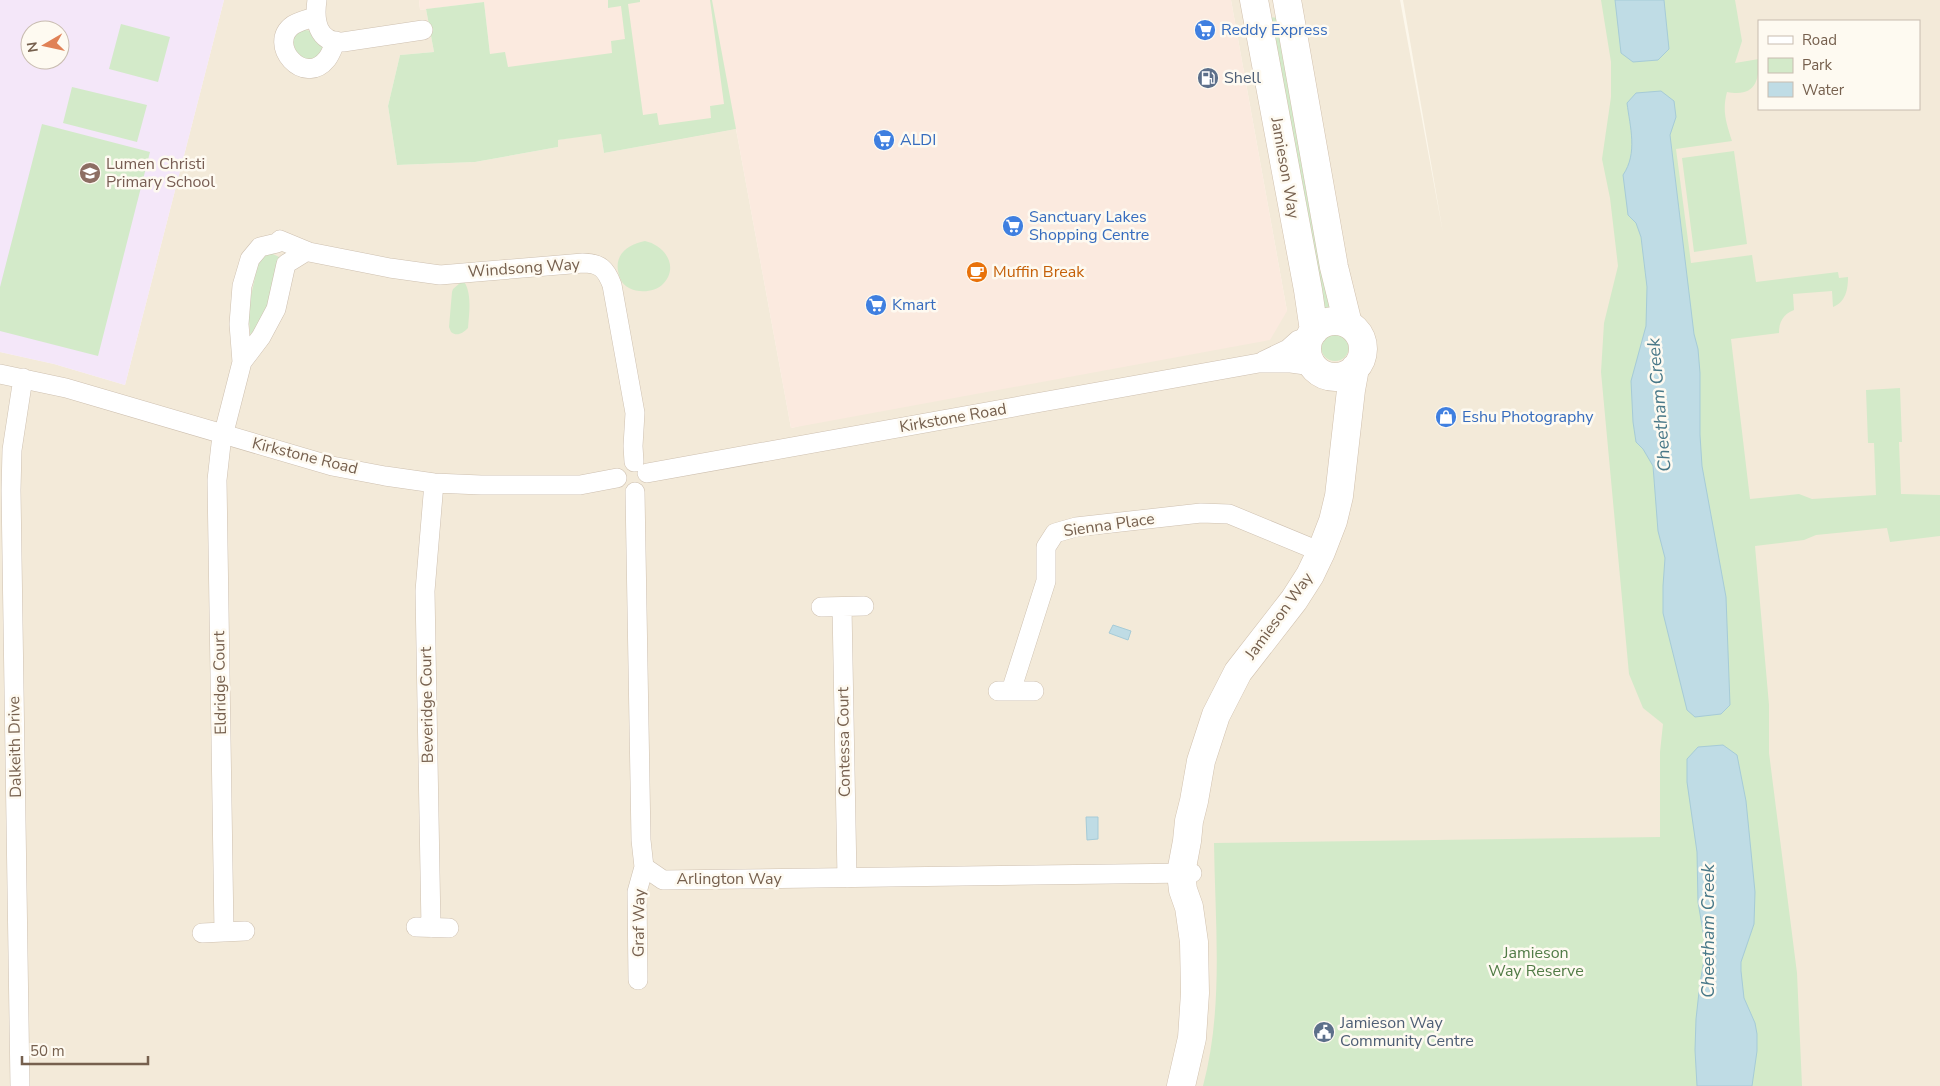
<svg xmlns="http://www.w3.org/2000/svg" width="1940" height="1086" font-family="'Nunito Sans',sans-serif">
	<style>
		.residential { fill: #f3ead9; fill-rule: evenodd }
		.commercial { fill: #fbeadf }
		.education { fill: #f4e7f9; fill-rule: evenodd }
		.green { fill: #d3eac9 }
		.water { fill: #bfdce5; stroke: #a6cbd7 }
		.lines { fill: none; stroke-linecap: round; stroke-linejoin: round }
		.street-casing { stroke: #cec0b0; stroke-width: 20 }
		.secondary-casing { stroke: #d1c1ae; stroke-width: 29 }
		.street { stroke: #fff; stroke-width: 19 }
		.secondary { stroke: #fff; stroke-width: 28 }
		.labels { text-anchor: middle; dominant-baseline: central; stroke-width: 5; stroke-linejoin: round; paint-order: stroke }
		.shop-label { font-size: 16px; fill: #366cbe; stroke: #fefaf1; text-anchor: start }
		.service-label { font-size: 16px; fill: #4e5e75; stroke: #fefaf1; text-anchor: start }
		.education-label { font-size: 16px; fill: #785e54; stroke: #fefaf1; text-anchor: start }
		.street-label { font-size: 16px; fill: #76604e; stroke: #fefaf1 }
		.food-label { font-size: 16px; fill: #c56008; stroke: #fefaf1; text-anchor: start }
		.park-label { font-size: 16px; fill: #517b46; stroke: #fefaf1 }
		.water-label { font-size: 18px; font-style: italic; fill: #487888; stroke: #fefaf1 }
	</style>
	<rect width="100%" height="100%" fill="#fcf7eb"/>
	<path class="residential" d="M224,0h195l1,10 6,-1 8,43 -34,3 -12,51 9,59 78,-3 83,-15 -1,-7 44,-7 3,20 132,-24 55,299 496,-117 -56,-311h169l43,233 -40,-233h537v1086h-1940v-734l54,12 71,21zM1759,21h160v88h-160z"/>
	<path class="commercial" d="M419,0h812l56,311 -17,29 -479,88 -55,-299 -91,17 -153,-75 -8,-69 -64,8z"/>
	<path class="education" d="M0,0h224l-99,385 -71,-21 -54,-12zM30,30h30v30h-30z"/>
	<path class="green" d="M608,0h32v2l-12,2 15,111 14,-2 2,12 52,-7 -1,-12 14,-2 -14,-104h2l24,129 -132,24 -3,-19 -43,6v7l-83,15 -78,3 -9,-59 12,-51 34,-3 -8,-43 58,-7 6,52 15,-2 3,15 104,-14 -1,-12 14,-2 -4,-33 -13,2z
		M1601,0h134l7,41 -7,22 24,-4c0,23 -4,38 -32,33 -5,19 -1,30 5,49l-56,8 15,114 61,-8 4,27 82,-10 1,6 9,-1c0,12 -2,25 -15,30l-1,-16 -39,3 1,16c-11,4 -15,12 -15,23l-48,6 19,160 49,-5 13,5 64,-4 -2,-52h-6l-2,-53 34,-2 2,54h-3l2,52 39,1v41l-50,6 -3,-14 -71,7 -12,5 -49,6 14,159v48l28,220 5,113h-599c21,-79 12,-162 11,-243l446,-6v-85l3,-28 -20,-16 -14,-34 -28,-302 3,-49 14,-57 -8,-68 -8,-39 9,-62v-35z
		M1270,17l7,1 57,294h-13z
		M121,24l49,13 -12,45 -49,-13z
		M300,29l11,2 13,16 -9,14 -18,-4 -5,-19z
		M72,87l75,18 -10,37 -74,-19z
		M42,124l108,28 -52,204 -98,-25v-44z
		M1734,151l13,93 -53,8 -12,-94z
		M645,241c19,4 35,25 18,43 -11,11 -37,10 -43,-6 -8,-21 5,-33 25,-37z
		M271,253l10,5v21l-30,62 -3,-31 10,-47 4,-6z
		M460,283h5c7,13 4,31 3,45 -5,5 -11,9 -17,4l-2,-5 3,-35 1,-3z
		M1321 347a14 14 0 1 1 28 0a14 14 0 1 1-28 0Z"/>
	<path class="water" d="M1615,0h49l5,49 -11,11 -25,2 -12,-9z
		M1661,91l13,10 2,16 -6,18 24,199 4,15 2,24v62l2,31 24,131 4,108 -9,9 -26,3 -8,-7 -24,-97v-27l2,-28 -7,-27 -5,-65 -10,-17 -7,-7 -3,-20 -2,-41 15,-55 1,-39 -6,-50 -5,-14 -8,-8 -5,-40c15,-22 7,-48 4,-72l9,-10z
		M1113,625l18,6 -3,9 -19,-7z
		M1723,745l14,10 9,46 9,91 -1,32 -13,38v9l3,27 11,25 2,11v17l-5,35h-55l-2,-36 1,-31 4,-36 6,-34 -8,-47 -1,-50 -10,-70v-23l11,-12z
		M1086,817h12v22l-11,1z"/>
	<g class="lines">
		<g class="street-casing">
			<path id="street" d="M317,0c-3,20 0,43 26,42l80,-12
				M315,17c-7,2 -15,4 -22,8 -27,19 11,63 34,34 4,-5 6,-12 9,-18
				M1263,361l25,-12 10,-9 13,-4
				M242,362l19,-25 15,-28 10,-45 21,-13
				M0,374l66,14 266,78 53,10 49,7 47,2h99l37,-7
				M647,473l612,-110h32l22,3
				M635,492l6,348 3,27 19,13 529,-7
				M821,607l43,-1
				M842,607l5,271
				M998,691h36
				M1011,691l35,-110v-34l9,-14 21,-6 125,-14 28,1 92,38
				M416,927l33,1
				M431,928l-6,-337 9,-108
				M224,932l-7,-452 4,-36 21,-82 -3,-38 3,-38 8,-27 10,-12 17,-4 3,-3 29,12 81,16 50,7 143,-12c17,0 23,6 29,22l23,128 -2,33 1,16
				M202,933l43,-2
				M638,980l-1,-88 7,-25
				M20,1086l-9,-596 1,-40 11,-72"/>
		</g>
		<g class="secondary-casing">
			<path id="secondary" d="M1254,0l54,290 6,41
				M1287,0l47,267 14,57
				M1307 349a28 28 0 1 1 56 0a28 28 0 1 1-56 0Z
				M1181,1086l11,-48 3,-45 -1,-51 -5,-35 -6,-17 -2,-17 6,-32 2,-20 5,-20 7,-40 15,-46 22,-43 56,-72 16,-25 11,-23 12,-31 6,-25 12,-106 4,-22"/>
		</g>
		<use href="#street" class="street"/>
		<use href="#secondary" class="secondary"/>
	</g>
	<defs>
		<g id="supermarket-disc" transform="scale(1.125)"><circle r="9.5" fill="#3f7fe0" stroke="#fefaf1"/><path d="M-6-5.5h2.5l.6 2H6L4.5 2H-2.5L-4.4-4H-6ZM-1.5 3.2a1.3 1.3 0 1 0 .1 0ZM3 3.2a1.3 1.3 0 1 0 .1 0Z" fill="#fff"/></g>
		<g id="fuel-disc" transform="scale(1.125)"><circle r="9.5" fill="#5c6f8a" stroke="#fefaf1"/><path d="M-5.5-6h7V0h2V4h1.3V-2.5L3-4.5l.8-.8L6-3V5H2.5V1h-1V6h-7ZM-4.2-4.7v3.2H.2V-4.7Z" fill="#fff"/></g>
		<g id="school-disc" transform="scale(1.125)"><circle r="9.5" fill="#8d6e63" stroke="#fefaf1"/><path d="M0-5L7-2L0 1L-7-2ZM-4 1L0 2.5L4 1V4Q0 6-4 4Z" fill="#fff"/></g>
		<g id="cafe-disc" transform="scale(1.125)"><circle r="9.5" fill="#e8710a" stroke="#fefaf1"/><path d="M-5.5-4.5H6V0H3Q3 3.5 0 3.5H-2.5Q-5.5 3.5-5.5 0ZM3-3.2v2h1.7v-2ZM-6 4.5H4V6H-6Z" fill="#fff"/></g>
		<g id="shop-disc" transform="scale(1.125)"><circle r="9.5" fill="#3f7fe0" stroke="#fefaf1"/><path d="M-5-2.5h2.3a2.7 3.5 0 0 1 5.4 0H5L5.5 6h-11ZM-1.5-2.5h3a1.5 2.3 0 0 0-3 0Z" fill="#fff"/></g>
		<g id="civic-disc" transform="scale(1.125)"><circle r="9.5" fill="#5c6f8a" stroke="#fefaf1"/><path d="M-.6-6.5H3V-4.5H.6V-3L4-1V1h2V6H-6V1h2V-1L-.6-3ZM-1.2 2.5V6h2.4V2.5Z" fill="#fff"/></g>
	</defs>
	<g fill-rule="evenodd">
		<use href="#supermarket-disc" x="1205" y="30"/>
		<use href="#fuel-disc" x="1208" y="78"/>
		<use href="#supermarket-disc" x="884" y="140"/>
		<use href="#school-disc" x="90" y="173"/>
		<use href="#supermarket-disc" x="1013" y="226"/>
		<use href="#cafe-disc" x="977" y="272"/>
		<use href="#supermarket-disc" x="876" y="305"/>
		<use href="#shop-disc" x="1446" y="417"/>
		<use href="#civic-disc" x="1324" y="1032"/>
	</g>
	<g class="labels">
		<g class="shop-label">
			<text x="1221" y="30">Reddy Express</text>
			<text x="900" y="140">ALDI</text>
			<text x="1029" y="217">Sanctuary Lakes<tspan x="1029" dy="18">Shopping Centre</tspan></text>
			<text x="892" y="305">Kmart</text>
			<text x="1462" y="417">Eshu Photography</text>
		</g>
		<g class="service-label">
			<text x="1224" y="78">Shell</text>
			<text x="1340" y="1023">Jamieson Way<tspan x="1340" dy="18">Community Centre</tspan></text>
		</g>
		<g class="education-label">
			<text x="106" y="164">Lumen Christi<tspan x="106" dy="18">Primary School</tspan></text>
		</g>
		<g class="street-label">
			<text transform="translate(1285 168) rotate(80)">Jamieson Way</text>
			<text transform="translate(524 268) rotate(-4)">Windsong Way</text>
			<text transform="translate(953 418) rotate(-10)">Kirkstone Road</text>
			<text transform="translate(305 456) rotate(14)">Kirkstone Road</text>
			<text transform="translate(1109 525) rotate(-8)">Sienna Place</text>
			<text transform="translate(1279 616) rotate(-54)">Jamieson Way</text>
			<text transform="translate(220 683) rotate(-91)">Eldridge Court</text>
			<text transform="translate(427 705) rotate(-91)">Beveridge Court</text>
			<text transform="translate(844 742) rotate(-91)">Contessa Court</text>
			<text transform="translate(15 747) rotate(-91)">Dalkeith Drive</text>
			<text x="729" y="879">Arlington Way</text>
			<text transform="translate(639 923) rotate(-89)">Graf Way</text>
		</g>
		<g class="food-label">
			<text x="993" y="272">Muffin Break</text>
		</g>
		<g class="park-label">
			<text x="1536" y="953">Jamieson<tspan x="1536" dy="18">Way Reserve</tspan></text>
		</g>
		<g class="water-label">
			<text transform="translate(1659 405) rotate(-95)">Cheetham Creek</text>
			<text transform="translate(1708 931) rotate(-90)">Cheetham Creek</text>
		</g>
	</g>
	<rect x="1758" y="20" width="162" height="90" fill="#fefaf1" stroke="#c8bcb0"/>
	<rect x="1768" y="36" width="25" height="8" fill="#ffffff" stroke="#c8bcb0"/>
	<text x="1802" y="45" font-size="15" fill="#76604e">Road</text>
	<rect x="1768" y="58" width="25" height="15" fill="#d3eac9" stroke="#c8bcb0"/>
	<text x="1802" y="70" font-size="15" fill="#76604e">Park</text>
	<rect x="1768" y="82" width="25" height="15" fill="#bfdce5" stroke="#c8bcb0"/>
	<text x="1802" y="95" font-size="15" fill="#76604e">Water</text>
	<g transform="translate(45 45) rotate(261)"><circle r="24" fill="#fefaf1" stroke="#c8bcb0"/>
	<path d="M0-4L9 19L0 12L-9 19Z" fill="#e08156"/>
	<text y="-8" font-size="14" font-weight="bold" text-anchor="middle" fill="#76604e">N</text>
	</g>
	<path d="M22 1056v8h126v-8" fill="none" stroke="#76604e" stroke-width="2.5"/>
	<text x="30" y="1056" font-size="15" fill="#76604e" stroke="#fefaf1" stroke-width="4" paint-order="stroke">50 m</text>
</svg>
